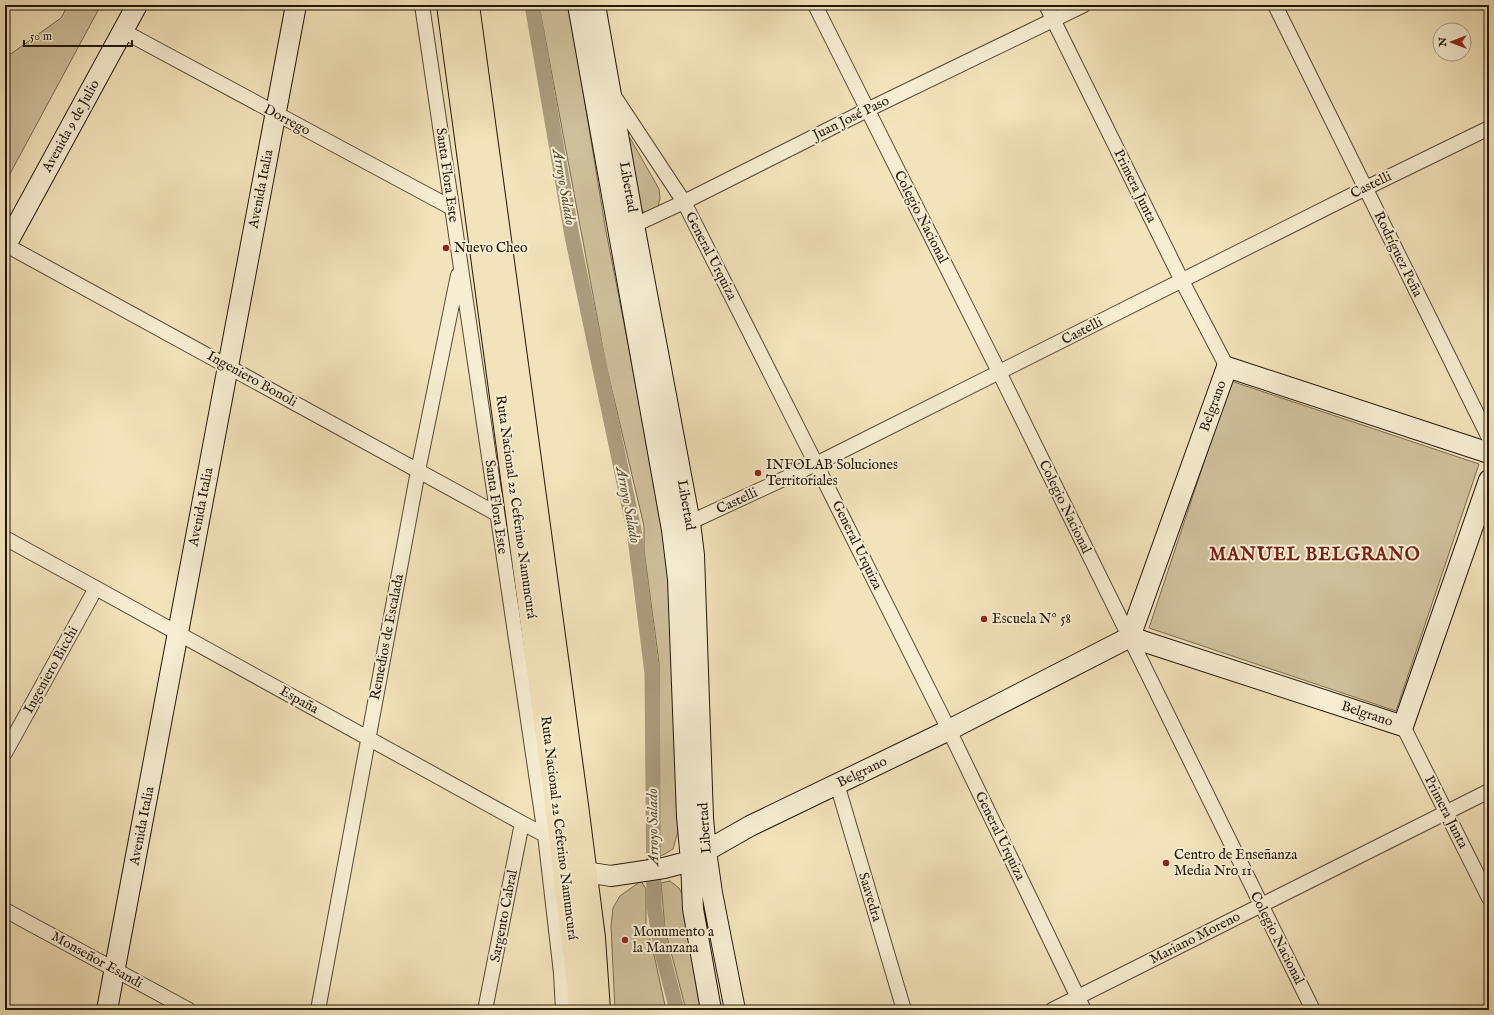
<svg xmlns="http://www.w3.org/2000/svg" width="1494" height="1015" font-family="'IM FELL English',serif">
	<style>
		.green { fill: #cec09c; stroke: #786b54 }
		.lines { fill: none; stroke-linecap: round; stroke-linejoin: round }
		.canal { stroke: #ab9d7e; stroke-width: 15 }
		.street-casing { stroke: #554937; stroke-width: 16 }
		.secondary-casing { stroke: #21160b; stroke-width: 22 }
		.highway-casing { stroke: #21160b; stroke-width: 24 }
		.street { stroke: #f7edd2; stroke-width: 14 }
		.secondary { stroke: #f7edd2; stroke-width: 20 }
		.highway { stroke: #f2e3ba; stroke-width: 22 }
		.poi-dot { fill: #8f2418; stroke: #f7edd2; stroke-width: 1.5 }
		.labels { text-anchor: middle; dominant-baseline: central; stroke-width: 4; stroke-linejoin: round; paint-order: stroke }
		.street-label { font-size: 14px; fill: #21160b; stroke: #f7edd2 }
		.poi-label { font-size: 14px; fill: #21160b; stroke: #f7edd2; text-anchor: start }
		.water-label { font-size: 15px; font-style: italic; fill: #584c39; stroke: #f7edd2 }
		.district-label { font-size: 18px; font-weight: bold; letter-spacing: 1px; fill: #7a1f14; stroke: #f7edd2 }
	</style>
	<rect width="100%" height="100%" fill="#f2e3ba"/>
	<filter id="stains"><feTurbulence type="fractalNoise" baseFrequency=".005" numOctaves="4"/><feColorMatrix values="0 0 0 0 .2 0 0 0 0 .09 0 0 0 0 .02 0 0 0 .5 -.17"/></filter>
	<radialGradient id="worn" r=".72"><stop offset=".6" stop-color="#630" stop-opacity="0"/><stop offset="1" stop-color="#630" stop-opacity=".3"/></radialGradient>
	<path class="green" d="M68,5h33l-96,178v-125l56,-40z
		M539,5h30l36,221 63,323 12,275 -7,25 -10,6 -10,2 6,-41v-153l-15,-113v-24l-38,-161z
		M627,138h3l29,51 1,9 -2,9 -11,7 -6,-5z
		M1231,381l248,83 -83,247 -247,-83z
		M641,881l5,8v37l7,24 13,60h-51l-4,-84 2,-18 7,-12z
		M670,881l9,7 5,10 20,112h-18l-21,-81 -4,-46z"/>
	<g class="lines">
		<path class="canal" d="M532,5l40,231 62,294 18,143 2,233 8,47 15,57"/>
		<g class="street-casing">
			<path id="street" d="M422,5l123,830 16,138 2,37
				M815,5l184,367 314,638
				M1046,5l136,276 45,86
				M1275,5l214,433
				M123,31l329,177
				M614,96l70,106 132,262 133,266 135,280
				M626,229l58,-27 183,-92 217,-105
				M6,245l491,269
				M682,526l134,-62 550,-276 123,-60
				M5,538l517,285 23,12 4,5
				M1403,726l86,172
				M5,753l91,-165
				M837,784l67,226
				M5,910l184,100
				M318,1010l100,-539 40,-196
				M485,1010l37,-187
				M1052,1010l437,-219"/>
		</g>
		<g class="secondary-casing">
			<path id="secondary" d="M578,5l94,525 6,49 9,237 4,45 2,48 18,101
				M595,5l39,220 56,298 4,32 9,263 3,33 6,42 23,117
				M5,247l132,-242
				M1489,453l-262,-86 -97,270 273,89 86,-246
				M585,872l26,4 53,-8 27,-7 15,-10 44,-25 199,-96 181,-93
				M107,1010l189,-1005"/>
		</g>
		<g class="highway-casing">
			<path id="highway" d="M448,5l108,798 22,182 2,25
				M468,5l109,800 17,133 5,72"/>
		</g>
		<use href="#street" class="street"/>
		<use href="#secondary" class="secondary"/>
		<use href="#highway" class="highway"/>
	</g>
	<g class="poi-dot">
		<circle cx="446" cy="248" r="4"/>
		<circle cx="758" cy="473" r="4"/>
		<circle cx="984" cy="619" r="4"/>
		<circle cx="1166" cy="863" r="4"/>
		<circle cx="625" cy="940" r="4"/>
	</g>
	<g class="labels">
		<g class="street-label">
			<text transform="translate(851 118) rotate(-26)">Juan José Paso</text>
			<text transform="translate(287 120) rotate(28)">Dorrego</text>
			<text transform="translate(71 126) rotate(-61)">Avenida 9 de Julio</text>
			<text transform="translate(447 175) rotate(82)">Santa Flora Este</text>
			<text transform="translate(1371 185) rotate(-26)">Castelli</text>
			<text transform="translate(1135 186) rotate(64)">Primera Junta</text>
			<text transform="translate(628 187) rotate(80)">Libertad</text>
			<text transform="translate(261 189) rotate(-79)">Avenida Italia</text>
			<text transform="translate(921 217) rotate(63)">Colegio Nacional</text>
			<text transform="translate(1398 254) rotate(64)">Rodríguez Peña</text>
			<text transform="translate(711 256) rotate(63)">General Urquiza</text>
			<text transform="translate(1082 331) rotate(-27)">Castelli</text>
			<text transform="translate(252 379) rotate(29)">Ingeniero Bonoli</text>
			<text transform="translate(1213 406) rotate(-70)">Belgrano</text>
			<text transform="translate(737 501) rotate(-25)">Castelli</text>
			<text transform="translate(686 505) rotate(80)">Libertad</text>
			<text transform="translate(201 507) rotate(-79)">Avenida Italia</text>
			<text transform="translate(496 507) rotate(82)">Santa Flora Este</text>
			<text transform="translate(516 507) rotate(82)">Ruta Nacional 22 Ceferino Namuncurá</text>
			<text transform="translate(1065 507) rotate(64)">Colegio Nacional</text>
			<text transform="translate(857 545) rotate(64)">General Urquiza</text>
			<text transform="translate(387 637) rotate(-79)">Remedios de Escalada</text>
			<text transform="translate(51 670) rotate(-61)">Ingeniero Bicchi</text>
			<text transform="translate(299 700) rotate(29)">España</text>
			<text transform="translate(1367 714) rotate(18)">Belgrano</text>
			<text transform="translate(862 772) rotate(-26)">Belgrano</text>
			<text transform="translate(1446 812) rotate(63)">Primera Junta</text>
			<text transform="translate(142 826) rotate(-79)">Avenida Italia</text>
			<text transform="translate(559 828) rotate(83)">Ruta Nacional 22 Ceferino Namuncurá</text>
			<text transform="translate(705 828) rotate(-94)">Libertad</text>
			<text transform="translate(1000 836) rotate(64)">General Urquiza</text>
			<text transform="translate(870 897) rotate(73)">Saavedra</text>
			<text transform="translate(504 916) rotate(-79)">Sargento Cabral</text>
			<text transform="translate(1195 938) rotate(-27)">Mariano Moreno</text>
			<text transform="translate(1277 938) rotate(63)">Colegio Nacional</text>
			<text transform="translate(97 960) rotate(29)">Monseñor Esandi</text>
		</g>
		<g class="poi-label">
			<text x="454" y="248">Nuevo Cheo</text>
			<text x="766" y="465">INFOLAB Soluciones<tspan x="766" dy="16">Territoriales</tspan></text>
			<text x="992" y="619">Escuela Nº 58</text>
			<text x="1174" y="855">Centro de Enseñanza<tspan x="1174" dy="16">Media Nro 11</tspan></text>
			<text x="633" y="932">Monumento a<tspan x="633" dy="16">la Manzana</tspan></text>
		</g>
		<g class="water-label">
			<text transform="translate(564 187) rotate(80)">Arroyo Salado</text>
			<text transform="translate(628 505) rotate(79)">Arroyo Salado</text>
			<text transform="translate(653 827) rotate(-91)">Arroyo Salado</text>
		</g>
		<g class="district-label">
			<text x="1315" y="555">MANUEL BELGRANO</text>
		</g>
	</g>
	<rect width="1494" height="1015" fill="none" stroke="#f2e3ba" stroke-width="20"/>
	<rect x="6" y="6" width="1482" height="1003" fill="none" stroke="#21160b" stroke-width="2"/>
	<rect x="10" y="10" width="1474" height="995" fill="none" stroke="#21160b"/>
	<g transform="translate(1452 42) rotate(270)"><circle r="19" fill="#f7edd2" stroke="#a19782"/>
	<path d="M0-3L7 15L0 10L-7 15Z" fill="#8f2418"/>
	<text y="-6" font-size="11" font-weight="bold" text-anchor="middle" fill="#21160b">N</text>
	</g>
	<path d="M24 40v6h108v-6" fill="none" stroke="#21160b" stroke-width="2"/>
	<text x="30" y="40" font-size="12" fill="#21160b" stroke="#f7edd2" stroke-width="3" paint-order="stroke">50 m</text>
	<rect width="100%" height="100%" filter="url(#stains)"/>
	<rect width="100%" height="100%" fill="url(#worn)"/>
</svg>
